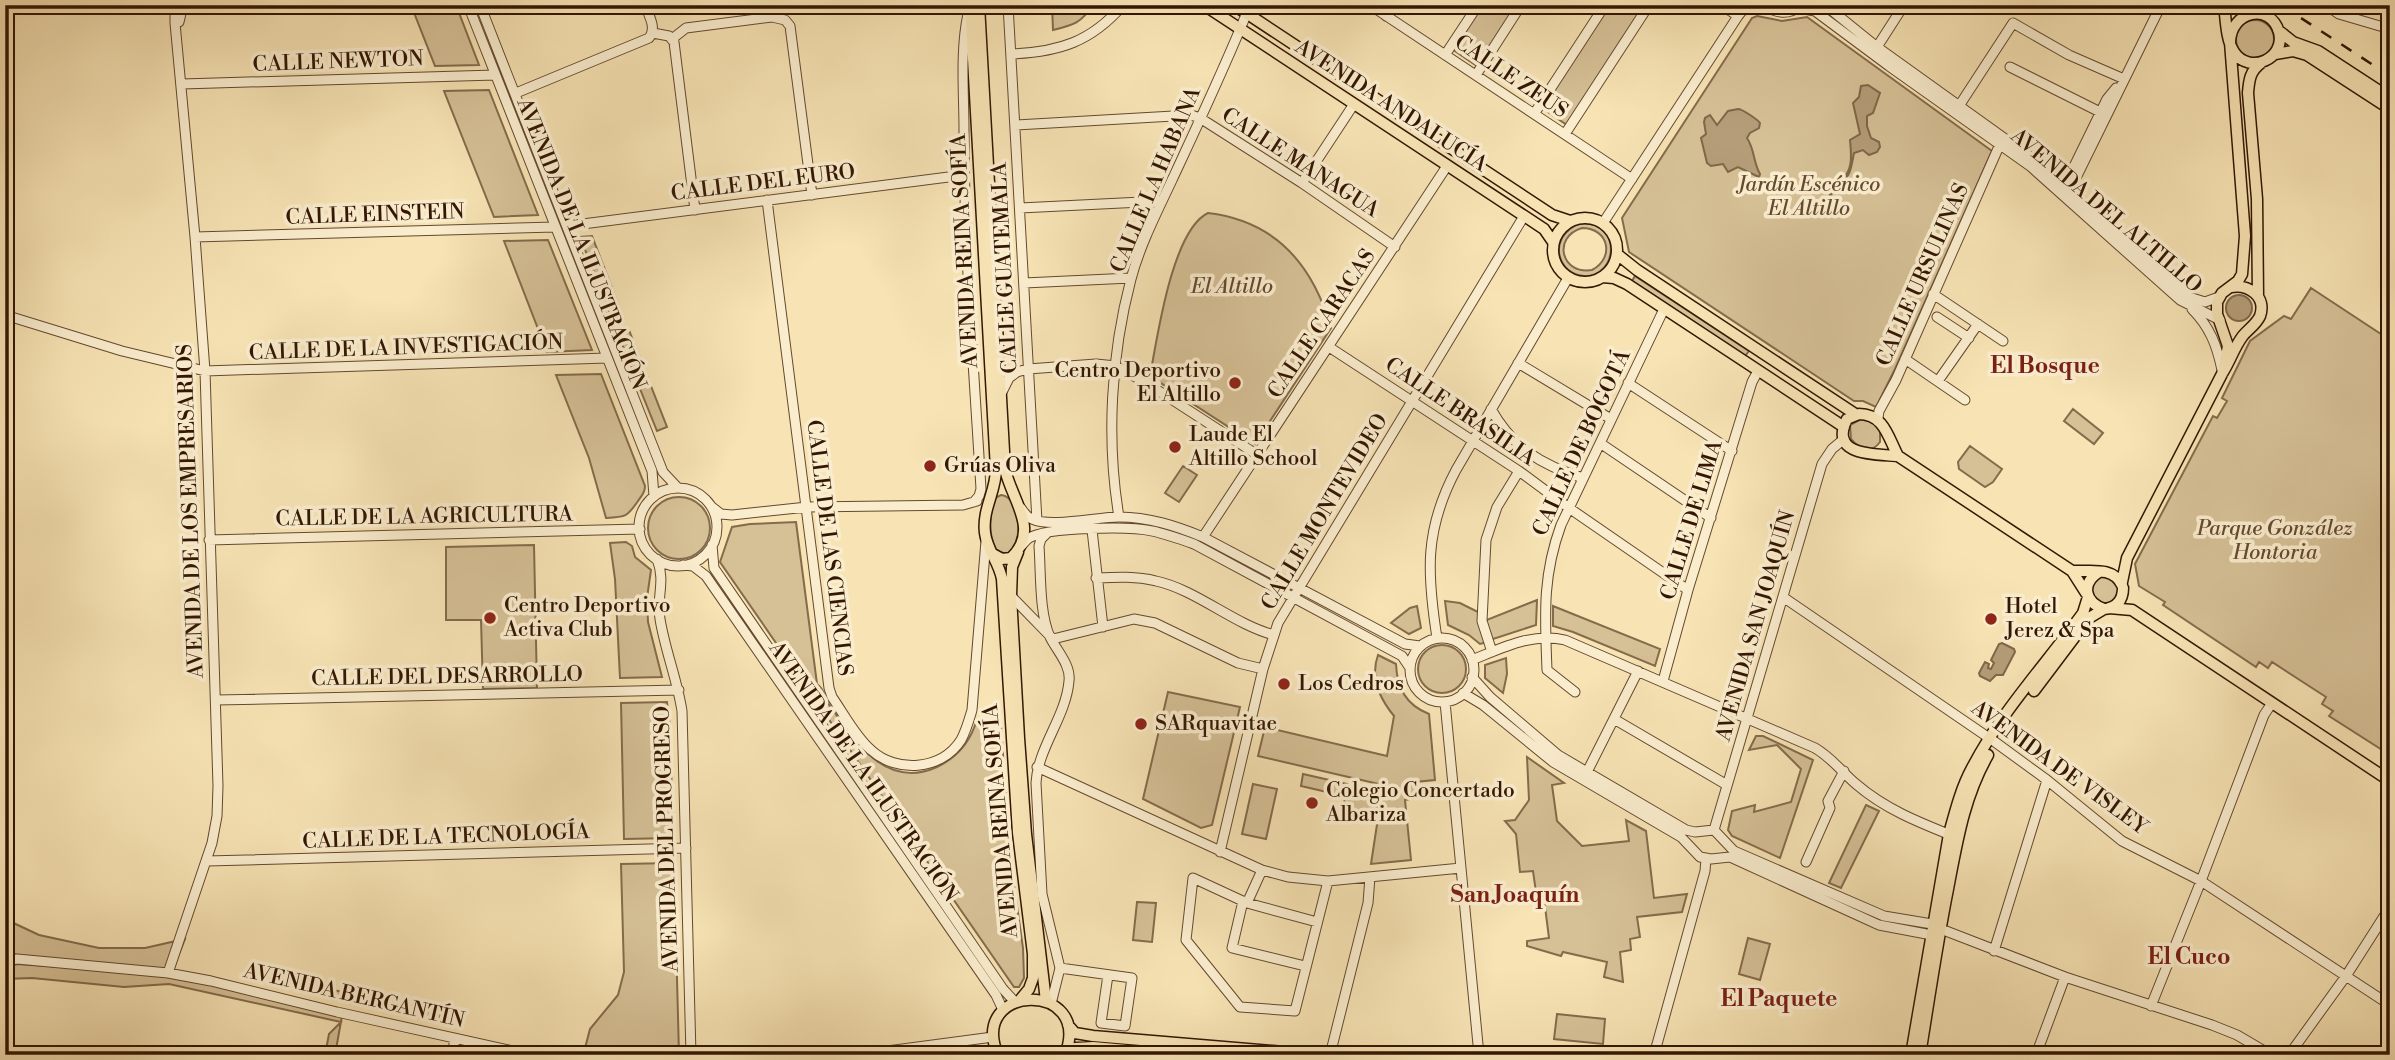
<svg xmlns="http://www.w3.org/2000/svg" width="2395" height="1060" font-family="'Libre Bodoni',serif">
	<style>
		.green { fill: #d6c096; stroke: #846b4c; stroke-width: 2; fill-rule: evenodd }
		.water { fill: #b49d78; stroke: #806749; stroke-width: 2 }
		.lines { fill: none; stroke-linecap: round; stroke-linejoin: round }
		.minor-casing { stroke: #64492f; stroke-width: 11 }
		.major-casing { stroke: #331603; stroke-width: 13 }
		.minor { stroke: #faedce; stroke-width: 9 }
		.major { stroke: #f7e3b4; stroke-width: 10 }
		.rail { stroke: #331603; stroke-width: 2.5; stroke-dasharray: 12 12; stroke-linecap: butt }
		.poi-dot { fill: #8f2418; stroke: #faedce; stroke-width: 2.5 }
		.labels { text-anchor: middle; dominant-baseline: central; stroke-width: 7; stroke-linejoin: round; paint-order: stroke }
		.street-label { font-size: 21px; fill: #331603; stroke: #faedce }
		.park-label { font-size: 21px; font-style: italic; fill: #64492f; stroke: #faedce }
		.poi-label { font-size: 21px; fill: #331603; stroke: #faedce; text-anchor: start }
		.neighbourhood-label { font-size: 23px; font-weight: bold; fill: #7a1f14; stroke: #faedce }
	</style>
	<rect width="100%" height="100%" fill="#f7e3b4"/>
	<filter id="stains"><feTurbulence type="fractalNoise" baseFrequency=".00286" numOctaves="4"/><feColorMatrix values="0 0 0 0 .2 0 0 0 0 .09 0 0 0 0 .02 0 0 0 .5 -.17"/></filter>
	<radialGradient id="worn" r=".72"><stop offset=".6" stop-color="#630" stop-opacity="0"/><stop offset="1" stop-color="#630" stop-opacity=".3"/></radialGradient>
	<path class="green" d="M411,5h45l23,60 -44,1z
		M1052,5h41c-12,18 -19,20 -40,25z
		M1481,5h36l-40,61 -25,-17z
		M1609,5h36l-78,120 -25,-17z
		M1757,16l25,5 25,-4 185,134 -97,218 -19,38 -13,-6h-9l-225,-149 -7,-34 130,-200z
		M2236 39a19 19 0 1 1 38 0a19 19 0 1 1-38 0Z
		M489,90l49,125 -44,2 -50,-126z
		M1208,213c68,8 105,52 123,115l-76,116 -105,-68c7,-37 22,-146 58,-163z
		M1581,223c46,0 34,62 -3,52 -7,-2 -13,-7 -16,-13 -9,-18 3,-33 19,-39zM1582,228c27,0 33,30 10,42 -31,5 -40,-33 -10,-42z
		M592,236l32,83 -10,4 -34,-86z
		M548,240l44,110 -45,2 -43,-111z
		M1635,276l114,75 -4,5 -113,-75z
		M2311,288l79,52v415l-61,-39 4,-5 -11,-7 4,-7 -54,-35 -4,6 -9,-6 -3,5 -93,-62 2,-3 -26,-16 -4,-22 78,-148 4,2 10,-17 -5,-3 28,-57 34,-25 7,3z
		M629,330l38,97 -10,4 -39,-97z
		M601,374l44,112c0,7 -3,9 -7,15 -11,16 -12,16 -32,17l-17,-60 -33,-83z
		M2073,409l30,24 -9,11 -30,-23z
		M1861,419l13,4 6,5v14c-9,12 -20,8 -29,-3l-1,-14z
		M1970,446l32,23 -9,13 -8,5 -26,-18 -1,-7z
		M1183,466l14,9 -18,27 -14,-9z
		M1001,495c21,2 23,50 6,59l-11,-3c-8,-19 -7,-35 -1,-53z
		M648 528a31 31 0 1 1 62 0a31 31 0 1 1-62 0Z
		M796,522l21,162c8,5 8,15 13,22 25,36 56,84 107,61 21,-10 34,-26 40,-48l24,7 9,131 13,91 1,30 -5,9h-5l-294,-425 12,-35 18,-3z
		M626,542l6,4 3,11 16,13 -4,28 1,24 14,55 -42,1 -5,-99 -5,-36z
		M534,545l3,143 -54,1 -2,-69h-35v-73z
		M2091 590a14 14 0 1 1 28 0a14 14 0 1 1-28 0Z
		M1537,600l-1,25 -46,15 -6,-19z
		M1445,601l15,2 20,10 7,29 -7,2 -11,-9 -21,-10z
		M1417,606l4,22 -12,6 -18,-11 19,-15z
		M1553,606l107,43 -5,17 -82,-34 -20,-6z
		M1418 669a24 24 0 1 1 48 0a24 24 0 1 1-48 0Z
		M1378,655l18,9c1,24 10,41 33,50l6,66 -20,2 1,16 -11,2 6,60 -40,4 12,-79 -125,-29 7,-29 122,29 7,-40c-14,-17 -24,-39 -16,-61z
		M1506,658l1,16 -4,19 -18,-15v-13z
		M1168,692l72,15 -28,118 -11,3 -58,-29z
		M667,702l3,25 3,111 -49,1 -3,-136z
		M1756,736h7l50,24 -33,98 -48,-22 -4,-6 4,-19 23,-6 -1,7 37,-10 10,-33 -24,-24 -28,5z
		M1527,757l37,26 -12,2 5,36 25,25 47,-5 -3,-21 20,11 8,67 33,-4 -5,18 -45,5 3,20 -10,2 1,11 -11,2 3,30 -19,-5 3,-15 -44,-10 -2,4 -34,-10v-5l22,-3 -6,-47 -7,1 -3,-21 -13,1 -4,-38 -11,-13 10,-1 14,-20z
		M1303,774l44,10 -3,12 -43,-10z
		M1253,784l24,5 -11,50 -24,-5z
		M1346,794l33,7 -4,19 -33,-7z
		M1866,805l13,6 -38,77 -12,-5z
		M674,863l5,192h-82l-13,-3 6,-23 28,-34 6,-23 -3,-108z
		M1137,902l19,1 -4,39 -19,-2z
		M5,919l34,16 60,13h46l40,-9 -13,33 170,44 -7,39h-10l4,-21 12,-12 -172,-38 -45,3 -92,-9 -27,1v-11l12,-4 63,4 -60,-11 -15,-8z
		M1748,938l22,6 -10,36 -21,-6z
		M333,990l108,22 -1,10 -109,-23z
		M1557,1014l48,5 -2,25 -49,-5z"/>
	<path class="water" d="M1868,85l12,8 -7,20 -6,3v10l4,12 8,4 1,5 -3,5 -8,3 -6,-5 -9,3c-4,20 -2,23 -20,32l-3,6 1,9h-3l2,-15c3,-2 7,-3 10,-5 13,-9 10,-28 9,-40l10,-6 -7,-31 6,-6 2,-11z
		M1738,109c4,0 19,10 22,14l-1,5 -9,5 -3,5c8,12 6,24 13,36l-1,3 -21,-10 -10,5 -5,-8 -12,2 -4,-3 -6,-25 5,-4 -2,-12 1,-4 5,-3 7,10 11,-14z
		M2226 308a13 13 0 1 1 26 0a13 13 0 1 1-26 0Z
		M2002,643l12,6 1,3 -12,23h-7l-6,6 -10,-5 -1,-3 6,-11 4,2 -1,4 3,1 3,-6 -3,-3 8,-16z"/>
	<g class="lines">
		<g class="minor-casing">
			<path id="minor" d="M468,5l184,466 2,25
				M480,5l183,467 15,16
				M1008,5l29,516
				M1370,5l262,174
				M1721,5l17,11
				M1764,5c13,9 24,10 37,1
				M1825,5l52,42 166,119 146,131 16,5 14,-5
				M2326,5l13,9 51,15
				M1799,8l16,3 74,55 141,100 150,134 40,20
				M968,14c-8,37 -4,79 -4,117 0,119 10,239 17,358l-2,7 -5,6
				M1386,16l7,-11
				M179,22l4,-17
				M653,33l16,3 5,6 21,168
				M672,39l14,-11 86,-11 13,3 5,6 22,169
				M1877,47l27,-42
				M1011,54c48,-2 80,-12 112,-49
				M1445,55l33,-50
				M2010,67l90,45
				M1476,75l45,-70
				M182,84l313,-9
				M516,93l133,-55c8,-10 0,-22 -4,-33
				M1959,106l54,-83 56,32 55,24
				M1534,114l71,-109
				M1015,125l176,-10 9,3 102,65 93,64
				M1565,134l84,-129
				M1302,183l52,-79
				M2065,185l42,-86 9,-11
				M2070,190l91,-185
				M767,200l62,488 3,9c12,17 23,39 39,53 25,23 70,21 90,-10 5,-9 8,-20 11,-30l14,-169
				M1020,208l142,-7
				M1603,223l135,-207 9,-11
				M567,226l397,-51
				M195,237l360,-10
				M1024,283l107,-5
				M1933,294l70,47
				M2192,309c18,18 25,37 30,61
				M5,315l117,36 83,20 402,-13
				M1937,317l32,21
				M1329,347l190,124 50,37 119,82
				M1905,359l60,41
				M1518,363l93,56
				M1938,381l40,-57
				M1628,383l104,68
				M1001,394l8,-16 8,-6 11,-3 68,-5 20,2 32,18 108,70
				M1491,409c22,39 50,56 92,69
				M1878,418l1,-7 17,-31 104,-236
				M1600,443l111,75
				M639 527a39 39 0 1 1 78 0a39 39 0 1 1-78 0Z
				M712,507l9,7 11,1 75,-8 156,-2 14,-4
				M1021,508c3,5 6,9 11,11 18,9 65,-2 87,-2 30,0 57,9 84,20l202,107 15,2
				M1119,517c-13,-78 -8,-162 12,-238 9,-34 26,-67 41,-99 27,-58 54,-115 78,-175
				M1092,530l11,97
				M1047,533l-6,6 -2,7c2,27 0,67 11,91 7,14 21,28 19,44 -3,36 -31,66 -33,102l6,111 18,74 -9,36
				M1203,537l244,-371
				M209,540l431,-11
				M712,545l2,23 289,421 12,13
				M1021,546c3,-3 5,-6 8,-8 18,-11 101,-12 123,-7 14,3 28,8 42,13l208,112 8,12
				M657,559c9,23 -1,38 3,60 5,31 17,60 22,92l9,344
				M683,565l10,1 13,10 290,419 7,15
				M1096,578c21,-1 40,-2 60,3 41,9 77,43 118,54
				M1011,596l42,43 81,-20 21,4 83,40 25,6
				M1783,597l212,145 52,38 75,61 79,40 189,124
				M1437,638c-10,-64 -13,-108 19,-168l112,-192
				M1410 670a32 32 0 1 1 64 0a32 32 0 1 1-64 0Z
				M1492,652l-10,-31 4,-81 11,-33 22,-36
				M1472,660c30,-12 61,-28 93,-20l250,108c17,10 27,24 41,36 29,25 62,38 97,52
				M1472,677l18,20 68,58 128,75 9,2 19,-2 20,21 150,65 54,9
				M1663,681l25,-91 64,-208 6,-11
				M1575,692l-28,-22c-2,-54 -5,-93 14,-145l103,-216
				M1463,693l20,12 70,57 128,75 19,20 11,2 19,-2 149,68 58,11
				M216,700l463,-10
				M1445,702l34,353
				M1614,719l113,66
				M1037,767l225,103 26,7 40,4 133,-13
				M1587,772l51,-101
				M1714,830l108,-366 10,-15 12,-10
				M1220,852l43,-183 15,-46 246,-407
				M207,861l479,-13
				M1806,862l24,-54 -2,-7 16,-30
				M1243,901l-11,47 73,18
				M1247,903l15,-33
				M1317,922l-70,-19 -54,-25 -7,62 54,67 55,4 33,-130
				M1946,931l119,46 147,48 25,10 34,20
				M1994,951l53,-171
				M5,961l12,-2 151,14 43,8 126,31 194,43
				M1060,968l72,10 -7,48 -24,-3 7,-48
				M168,973l44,-130 5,-27 1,-30 -13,-415 -10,-134 -20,-214v-18
				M2151,1006l50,-125 63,-166 8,-12
				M453,1038l3,17
				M857,1055l136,-18
				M1330,1055l38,-152 2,-26
				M1654,1055l51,-184 1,-12
				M2036,1055l29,-78
				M2289,1055l57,-79 44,-69"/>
		</g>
		<g class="major-casing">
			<path id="major" d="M970,5l26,464c0,23 -14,40 -11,64 2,17 14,29 17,46l16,254 15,121v24l-4,11 -9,11
				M979,5l26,464c6,30 36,61 6,89l-9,1 -9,-5
				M1204,5l340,224 9,13
				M1234,5l318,210 18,6
				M2278,30l15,12 25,9 72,47
				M2275,54l18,-3 14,4 83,54
				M1553 250a32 32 0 1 1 64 0a32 32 0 1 1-64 0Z
				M1617,254l20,16 218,144
				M1602,277l12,1 13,6 217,143
				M2258,297l-1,-98 -9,-106c1,-13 2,-22 13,-30
				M2223,372l5,-26 -11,-32v-12l5,-9 16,-12 4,-7 3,-38 -15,-194c1,-31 40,-40 49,-10 7,27 -30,43 -45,20 -8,-12 -8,-32 -10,-47
				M1898,456c-21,-2 -70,1 -51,-37l12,-5c25,0 29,23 39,42l174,115 14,22
				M1018,552l-6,15 -1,29 8,142 7,96 20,167
				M2072,571c18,1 41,-5 50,14
				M2099,572c-18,11 -15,30 5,37 12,-1 19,-8 19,-21
				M2122,582l5,-24 96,-186c7,-11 11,-24 19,-35 5,-7 14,-12 18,-21 7,-20 -12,-32 -29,-29
				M2109,608l23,2 258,171
				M2034,691l55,-73 15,-9
				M1068,1025l7,8 18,3 228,19
				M1066,1054l9,-6 18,-1 90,8
				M998,1055c-31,-72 96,-75 67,0
				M1911,1055l38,-221c6,-22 12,-46 23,-66 29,-56 74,-104 111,-155l5,-16
				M1920,1055c9,-55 17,-111 28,-166 9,-47 16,-92 40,-134"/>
		</g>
		<use href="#minor" class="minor"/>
		<use href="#major" class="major"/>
		<path class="rail" d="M2281,5l109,71"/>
	</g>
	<g class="poi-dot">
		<circle cx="1235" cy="383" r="7"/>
		<circle cx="1175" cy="447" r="7"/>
		<circle cx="930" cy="466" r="7"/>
		<circle cx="490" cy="618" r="7"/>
		<circle cx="1991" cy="619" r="7"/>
		<circle cx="1284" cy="684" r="7"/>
		<circle cx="1141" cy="724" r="7"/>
		<circle cx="1312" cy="803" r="7"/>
	</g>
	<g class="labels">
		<g class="street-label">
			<text transform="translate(338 62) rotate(-2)">CALLE NEWTON</text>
			<text transform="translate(1511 77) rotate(34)">CALLE ZEUS</text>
			<text transform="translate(1391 106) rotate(33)">AVENIDA ANDALUCÍA</text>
			<text transform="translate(1300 163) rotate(33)">CALLE MANAGUA</text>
			<text transform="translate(1156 180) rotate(-67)">CALLE LA HABANA</text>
			<text transform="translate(763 183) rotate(-7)">CALLE DEL EURO</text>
			<text transform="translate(2106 211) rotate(40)">AVENIDA DEL ALTILLO</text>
			<text transform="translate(375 215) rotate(-2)">CALLE EINSTEIN</text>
			<text transform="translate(581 244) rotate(68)">AVENIDA DE LA ILUSTRACIÓN</text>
			<text transform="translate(965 251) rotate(-93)">AVENIDA REINA SOFÍA</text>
			<text transform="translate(1005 268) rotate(-93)">CALLE GUATEMALA</text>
			<text transform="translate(1923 275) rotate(-66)">CALLE URSULINAS</text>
			<text transform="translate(1322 324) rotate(-56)">CALLE CARACAS</text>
			<text transform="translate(406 348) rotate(-2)">CALLE DE LA INVESTIGACIÓN</text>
			<text transform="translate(1460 412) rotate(34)">CALLE BRASILIA</text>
			<text transform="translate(1582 443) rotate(-65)">CALLE DE BOGOTÁ</text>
			<text transform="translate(191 511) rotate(-92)">AVENIDA DE LOS EMPRESARIOS</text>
			<text transform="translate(1325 512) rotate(-59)">CALLE MONTEVIDEO</text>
			<text transform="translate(424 517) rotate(-1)">CALLE DE LA AGRICULTURA</text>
			<text transform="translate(1692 520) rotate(-73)">CALLE DE LIMA</text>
			<text transform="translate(829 548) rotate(83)">CALLE DE LAS CIENCIAS</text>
			<text transform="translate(1756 626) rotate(-74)">AVENIDA SAN JOAQUÍN</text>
			<text transform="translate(447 677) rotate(-1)">CALLE DEL DESARROLLO</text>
			<text transform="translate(2059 768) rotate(36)">AVENIDA DE VISLEY</text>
			<text transform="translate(863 772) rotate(55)">AVENIDA DE LA ILUSTRACIÓN</text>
			<text transform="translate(1001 821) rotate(-95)">AVENIDA REINA SOFÍA</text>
			<text transform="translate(446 837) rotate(-2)">CALLE DE LA TECNOLOGÍA</text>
			<text transform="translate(667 839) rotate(-92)">AVENIDA DEL PROGRESO</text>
			<text transform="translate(354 996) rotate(13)">AVENIDA BERGANTÍN</text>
		</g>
		<g class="park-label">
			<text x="1809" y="185">Jardín Escénico<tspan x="1809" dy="24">El Altillo</tspan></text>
			<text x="1232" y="287">El Altillo</text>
			<text x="2275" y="529">Parque González<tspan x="2275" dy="24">Hontoria</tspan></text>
		</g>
		<g class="poi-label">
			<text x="1221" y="371" text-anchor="end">Centro Deportivo<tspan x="1221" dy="24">El Altillo</tspan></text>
			<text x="1189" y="435">Laude El<tspan x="1189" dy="24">Altillo School</tspan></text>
			<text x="944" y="466">Grúas Oliva</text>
			<text x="504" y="606">Centro Deportivo<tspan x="504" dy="24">Activa Club</tspan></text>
			<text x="2005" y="607">Hotel<tspan x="2005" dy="24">Jerez &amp; Spa</tspan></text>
			<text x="1298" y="684">Los Cedros</text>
			<text x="1155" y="724">SARquavitae</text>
			<text x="1326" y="791">Colegio Concertado<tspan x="1326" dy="24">Albariza</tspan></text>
		</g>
		<g class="neighbourhood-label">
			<text x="2045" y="366">El Bosque</text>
			<text x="1515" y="895">San Joaquín</text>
			<text x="2189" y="957">El Cuco</text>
			<text x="1779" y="999">El Paquete</text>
		</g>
	</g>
	<rect width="2395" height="1060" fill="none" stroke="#f7e3b4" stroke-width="28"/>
	<rect x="7" y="7" width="2381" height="1046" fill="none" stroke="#331603" stroke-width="3.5"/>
	<rect x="14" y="14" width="2367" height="1032" fill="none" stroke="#331603" stroke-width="2"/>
	<rect width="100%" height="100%" filter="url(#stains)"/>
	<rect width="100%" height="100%" fill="url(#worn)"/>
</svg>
